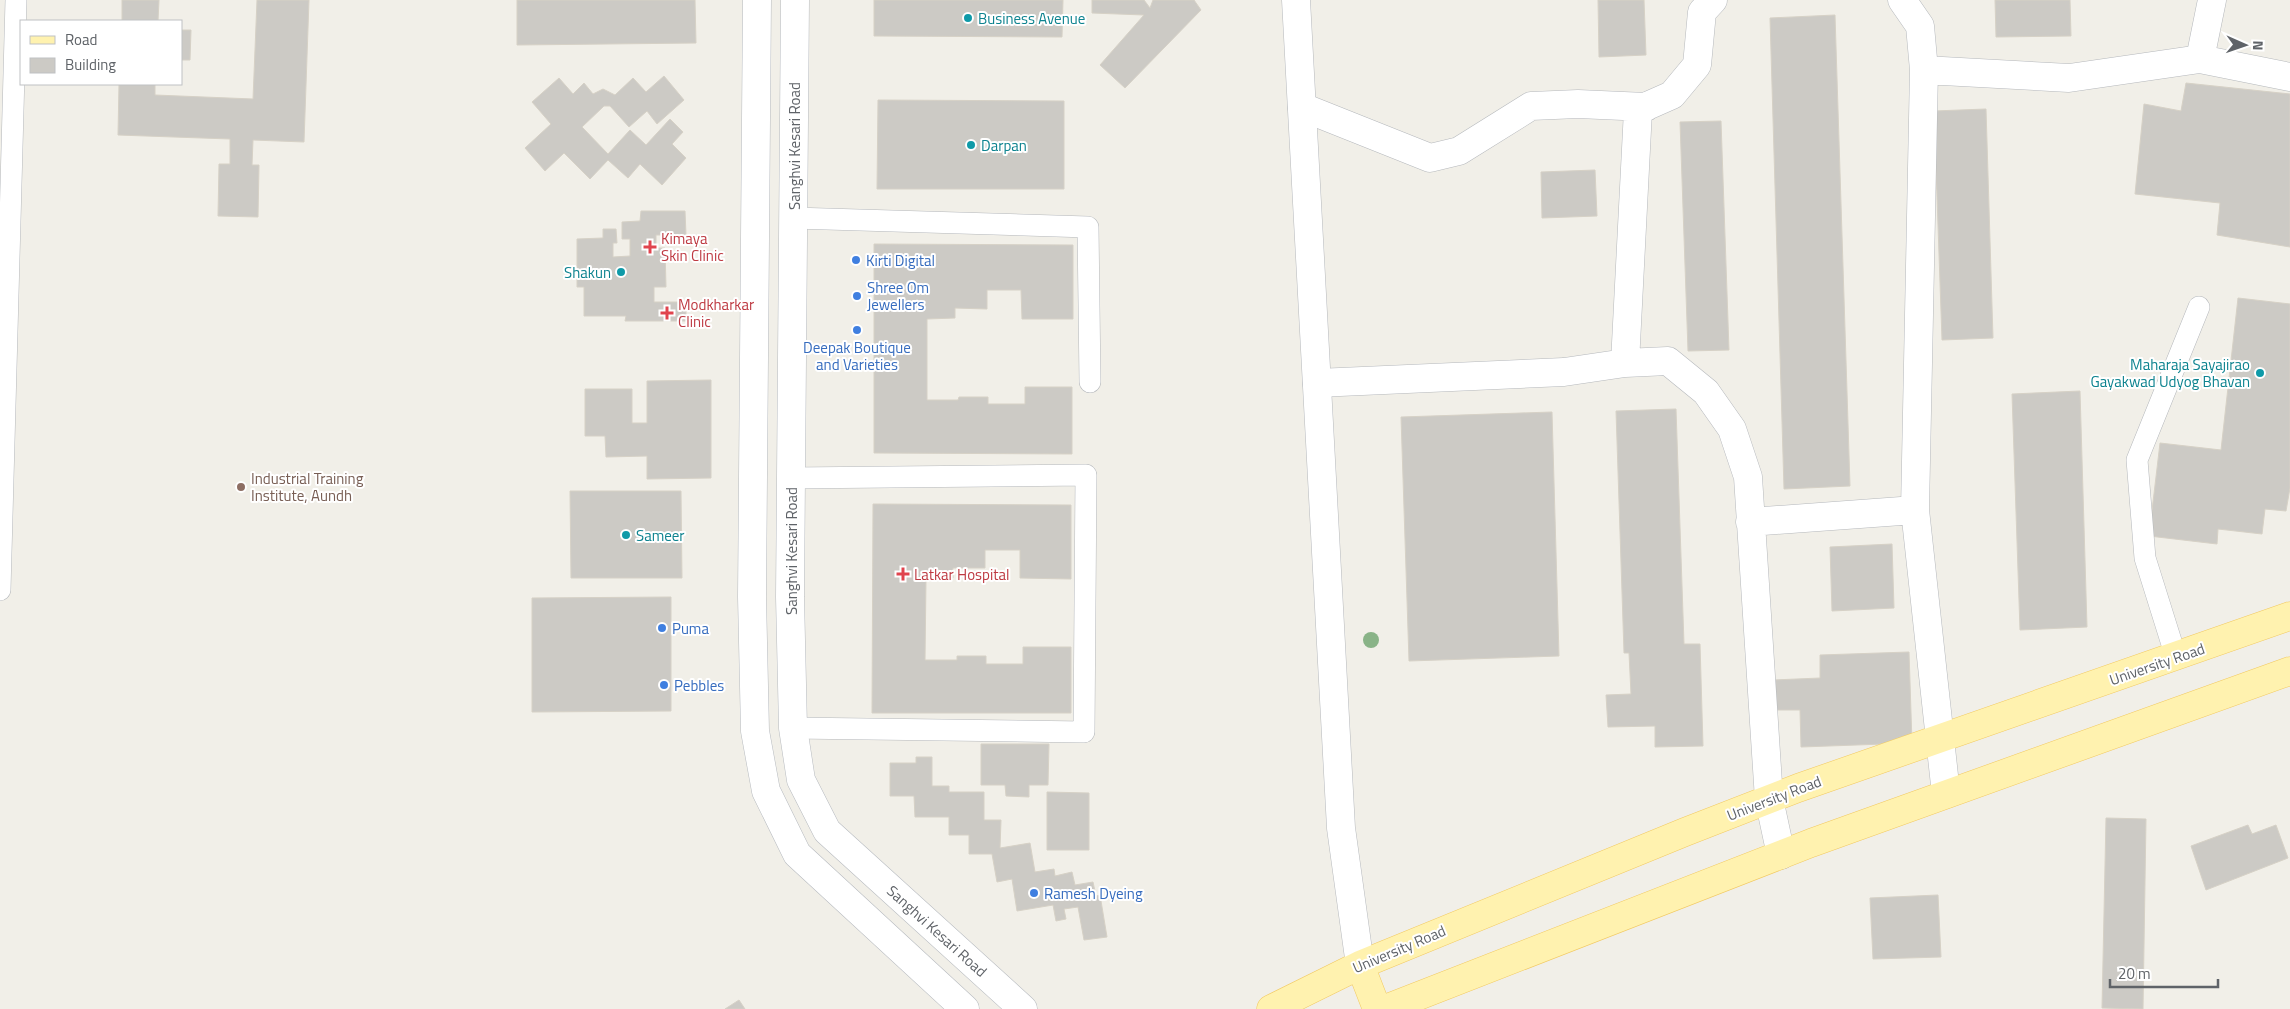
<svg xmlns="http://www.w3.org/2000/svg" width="2290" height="1009" font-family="'Titillium Web',sans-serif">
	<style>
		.building { fill: #cccac5; stroke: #d6d1c6 }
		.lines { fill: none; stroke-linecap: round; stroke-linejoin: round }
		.service-casing { stroke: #b5b8bc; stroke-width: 22 }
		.minor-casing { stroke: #b5b8bc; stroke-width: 29 }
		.tertiary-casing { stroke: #b5b8bc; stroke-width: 29 }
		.secondary-casing { stroke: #b6babf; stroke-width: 29 }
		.primary-casing { stroke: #f2c960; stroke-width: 29 }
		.service { stroke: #fff; stroke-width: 21 }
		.minor { stroke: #fff; stroke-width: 28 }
		.tertiary { stroke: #fff; stroke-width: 28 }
		.secondary { stroke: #fff; stroke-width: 28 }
		.primary { stroke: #fff2af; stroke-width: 28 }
		.tree { fill: #89b387 }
		.culture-dot { fill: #0f9aa8; stroke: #fff; stroke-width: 2 }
		.health-dot { fill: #e0444e; stroke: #fff; stroke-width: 2 }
		.shop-dot { fill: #3f7fe0; stroke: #fff; stroke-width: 2 }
		.education-dot { fill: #8d6e63; stroke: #fff; stroke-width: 2 }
		.labels { text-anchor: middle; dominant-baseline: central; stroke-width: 4; stroke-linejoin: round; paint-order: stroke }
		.culture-label { font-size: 15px; fill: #0d838f; stroke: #fff; text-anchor: start }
		.street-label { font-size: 15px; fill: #5f6368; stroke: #fff }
		.health-label { font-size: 15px; fill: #be3a42; stroke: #fff; text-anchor: start }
		.shop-label { font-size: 15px; fill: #366cbe; stroke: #fff; text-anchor: start }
		.education-label { font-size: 15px; fill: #785e54; stroke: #fff; text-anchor: start }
	</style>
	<rect width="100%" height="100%" fill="#f1efe8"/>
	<path class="building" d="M122,0h37l-1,21h-36z
		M257,0h52l-5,142 -51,-2 -1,25h7l-1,52 -40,-1 1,-52h11v-25l-112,-4 1,-51h36v11l98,4z
		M517,0h178l1,43 -179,2z
		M874,0h189l-1,37 -188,-1z
		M1092,0h52l6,8 3,-8h41l7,10 -76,78 -25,-23 44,-50 -52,-2z
		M1598,0h46l2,55 -47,2z
		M1995,0h75l1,36 -75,1z
		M1835,15l15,471 -66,3 -14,-471z
		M181,30h10l-1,30h-9z
		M664,76l20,24 -27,24 -10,-13 -18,16 -19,-21h-6l-22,21 26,27 22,-24 16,15 24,-26 13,13 -11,12 14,14 -24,27 -22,-21 -12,14 -20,-18 -18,19 -26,-26 -19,18 -20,-23 26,-24 -19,-22 27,-24 14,16 11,-11 9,11 10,-5 12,6 18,-17 13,14z
		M2186,83l104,11v153l-73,-12 3,-32 -85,-9 9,-90 37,7z
		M878,100l186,1v88h-187z
		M1986,109l7,229 -51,2 -8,-229z
		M1721,121l8,229 -41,1 -8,-229z
		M1595,170l2,46 -55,2 -1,-46z
		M641,211h44l1,24h-30v13h9l1,39h-12v15h32v19h-61l1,-5h-42v-29h-7v-48l26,-1v-9h13l1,14h-4v14l17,-1v-17h-8v-17l18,-1z
		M874,244l199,1v74h-51l-1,-29h-34v19l-32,-1v10l-28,1v81h31l1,-3h29v7h37v-17h47v67l-198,-1z
		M2238,298l52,6v184l-4,23 -21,-2 -3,25 -44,-5 -1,15 -68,-8 11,-93 61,7z
		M711,380v98l-64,1v-23l-41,1 -1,-21h-20v-47h47v34h15v-42z
		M2080,391l7,236 -67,3 -8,-236z
		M1676,409l8,235h16l3,102 -48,1v-21l-47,1 -2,-32 25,-1 -2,-41h-5l-8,-242z
		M1552,412l7,244 -150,5 -8,-244z
		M570,491h111l1,87h-111z
		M873,504l198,1v74l-51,-1v-28h-35v18h-32v10h-27l-1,82h32v-4h29v8h37v-17h48v66h-199z
		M1892,544l2,64 -62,3 -2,-64z
		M671,597v114l-139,1v-114z
		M1909,652l3,91 -111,4 -1,-37h-26l-1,-30 47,-2v-23z
		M981,744h68l-1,41h-19v12l-23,-1 -1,-11h-24z
		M916,757h16v29h17v6h35v28h17l-1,28 30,-5 5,29 19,-3 1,7 17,-4 3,13 18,-3 3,14 4,-1 7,42 -23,3 -6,-33 -14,2 2,10 -10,2 -3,-16 -36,6 -5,-32 -15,3 -5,-28h-23v-19h-20v-18h-34l-1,-21h-24v-33h26z
		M1047,792l42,1v57h-42z
		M2106,818l40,1 -3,190 -41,-1z
		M2248,825l4,9 24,-9 12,33 -82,32 -15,-44z
		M1938,895l3,62 -68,2 -3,-61z
		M739,1000l6,9h-20z"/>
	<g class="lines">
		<g class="service-casing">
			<path id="service" d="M793,218l295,9 2,155
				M791,478l295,-3 -2,257 -291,-4
				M0,590l16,-590
				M2176,657l-31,-99 -8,-98 62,-153"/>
		</g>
		<g class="minor-casing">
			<path id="minor" d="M1902,0l18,26 4,44 -9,440
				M2212,0l-12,59 90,18
				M1924,70l145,8 131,-19
				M1302,107l128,51 29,-7 72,-45 47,-2 68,3
				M1625,363l13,-253 34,-15 25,-30 5,-53 11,-12
				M1317,383l247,-11 61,-9 43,-2 38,31 26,37 16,48 21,322 12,56
				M1750,522l165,-12 31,284"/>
		</g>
		<g class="tertiary-casing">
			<path id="tertiary" d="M1296,0l45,828 19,137"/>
		</g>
		<g class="secondary-casing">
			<path id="secondary" d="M757,0l-5,597 3,134 11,60 31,63 168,155
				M795,0l-5,597 3,131 8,52 26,51 196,178"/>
		</g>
		<g class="primary-casing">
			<path id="primary" d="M1360,965l17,44
				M1271,1009l89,-44 325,-133 113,-44 492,-172
				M1385,1009l426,-166 479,-172"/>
		</g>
		<use href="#service" class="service"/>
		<use href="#minor" class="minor"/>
		<use href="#tertiary" class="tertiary"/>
		<use href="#secondary" class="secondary"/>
		<use href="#primary" class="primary"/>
	</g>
	<circle class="tree" cx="1371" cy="640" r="8"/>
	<g class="culture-dot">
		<circle cx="968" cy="18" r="5"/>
		<circle cx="971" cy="145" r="5"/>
		<circle cx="621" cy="272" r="5"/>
		<circle cx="2260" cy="373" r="5"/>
		<circle cx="626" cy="535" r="5"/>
	</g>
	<g class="health-dot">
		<path d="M647.5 239.5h5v5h5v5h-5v5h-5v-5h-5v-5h5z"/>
		<path d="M664.5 305.5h5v5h5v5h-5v5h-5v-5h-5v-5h5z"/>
		<path d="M900.5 566.5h5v5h5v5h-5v5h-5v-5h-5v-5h5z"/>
	</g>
	<g class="shop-dot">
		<circle cx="856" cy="260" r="5"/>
		<circle cx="857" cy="296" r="5"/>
		<circle cx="857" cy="330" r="5"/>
		<circle cx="662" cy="628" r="5"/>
		<circle cx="664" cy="685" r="5"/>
		<circle cx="1034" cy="893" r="5"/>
	</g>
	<circle class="education-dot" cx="241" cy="487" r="5"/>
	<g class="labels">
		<g class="culture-label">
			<text x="978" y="18">Business Avenue</text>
			<text x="981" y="145">Darpan</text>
			<text x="611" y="272" text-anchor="end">Shakun</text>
			<text x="2250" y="364" text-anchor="end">Maharaja Sayajirao<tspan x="2250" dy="17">Gayakwad Udyog Bhavan</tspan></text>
			<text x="636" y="535">Sameer</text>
		</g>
		<g class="street-label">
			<text transform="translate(794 146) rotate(-90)">Sanghvi Kesari Road</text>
			<text transform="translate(791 551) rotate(-90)">Sanghvi Kesari Road</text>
			<text transform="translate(2157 664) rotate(-19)">University Road</text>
			<text transform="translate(1774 798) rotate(-21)">University Road</text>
			<text transform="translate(937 931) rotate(42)">Sanghvi Kesari Road</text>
			<text transform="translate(1399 949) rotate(-23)">University Road</text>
		</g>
		<g class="health-label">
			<text x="661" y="238">Kimaya<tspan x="661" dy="17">Skin Clinic</tspan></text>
			<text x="678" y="304">Modkharkar<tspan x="678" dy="17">Clinic</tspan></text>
			<text x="914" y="574">Latkar Hospital</text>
		</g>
		<g class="shop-label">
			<text x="866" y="260">Kirti Digital</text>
			<text x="867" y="287">Shree Om<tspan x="867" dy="17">Jewellers</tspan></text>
			<text x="857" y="347" text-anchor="middle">Deepak Boutique<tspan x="857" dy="17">and Varieties</tspan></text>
			<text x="672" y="628">Puma</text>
			<text x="674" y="685">Pebbles</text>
			<text x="1044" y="893">Ramesh Dyeing</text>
		</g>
		<g class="education-label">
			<text x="251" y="478">Industrial Training<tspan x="251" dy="17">Institute, Aundh</tspan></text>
		</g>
	</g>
	<rect x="20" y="20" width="162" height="65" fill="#ffffff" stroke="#bfc1c3"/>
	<rect x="30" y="36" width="25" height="8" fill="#fff2af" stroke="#bfc1c3"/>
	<text x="65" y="45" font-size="15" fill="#5f6368">Road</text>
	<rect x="30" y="58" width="25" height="15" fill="#cccac5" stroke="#bfc1c3"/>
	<text x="65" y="70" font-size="15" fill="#5f6368">Building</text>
	<g transform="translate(2245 45) rotate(92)" stroke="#ffffff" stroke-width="4" paint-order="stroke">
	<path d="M0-4L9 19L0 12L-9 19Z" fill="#5f6368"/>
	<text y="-8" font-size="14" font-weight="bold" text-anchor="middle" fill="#5f6368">N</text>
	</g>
	<path d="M2110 979v8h108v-8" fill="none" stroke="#5f6368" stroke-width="2.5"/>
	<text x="2118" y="979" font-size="15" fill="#5f6368" stroke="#ffffff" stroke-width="4" paint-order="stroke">20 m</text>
</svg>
